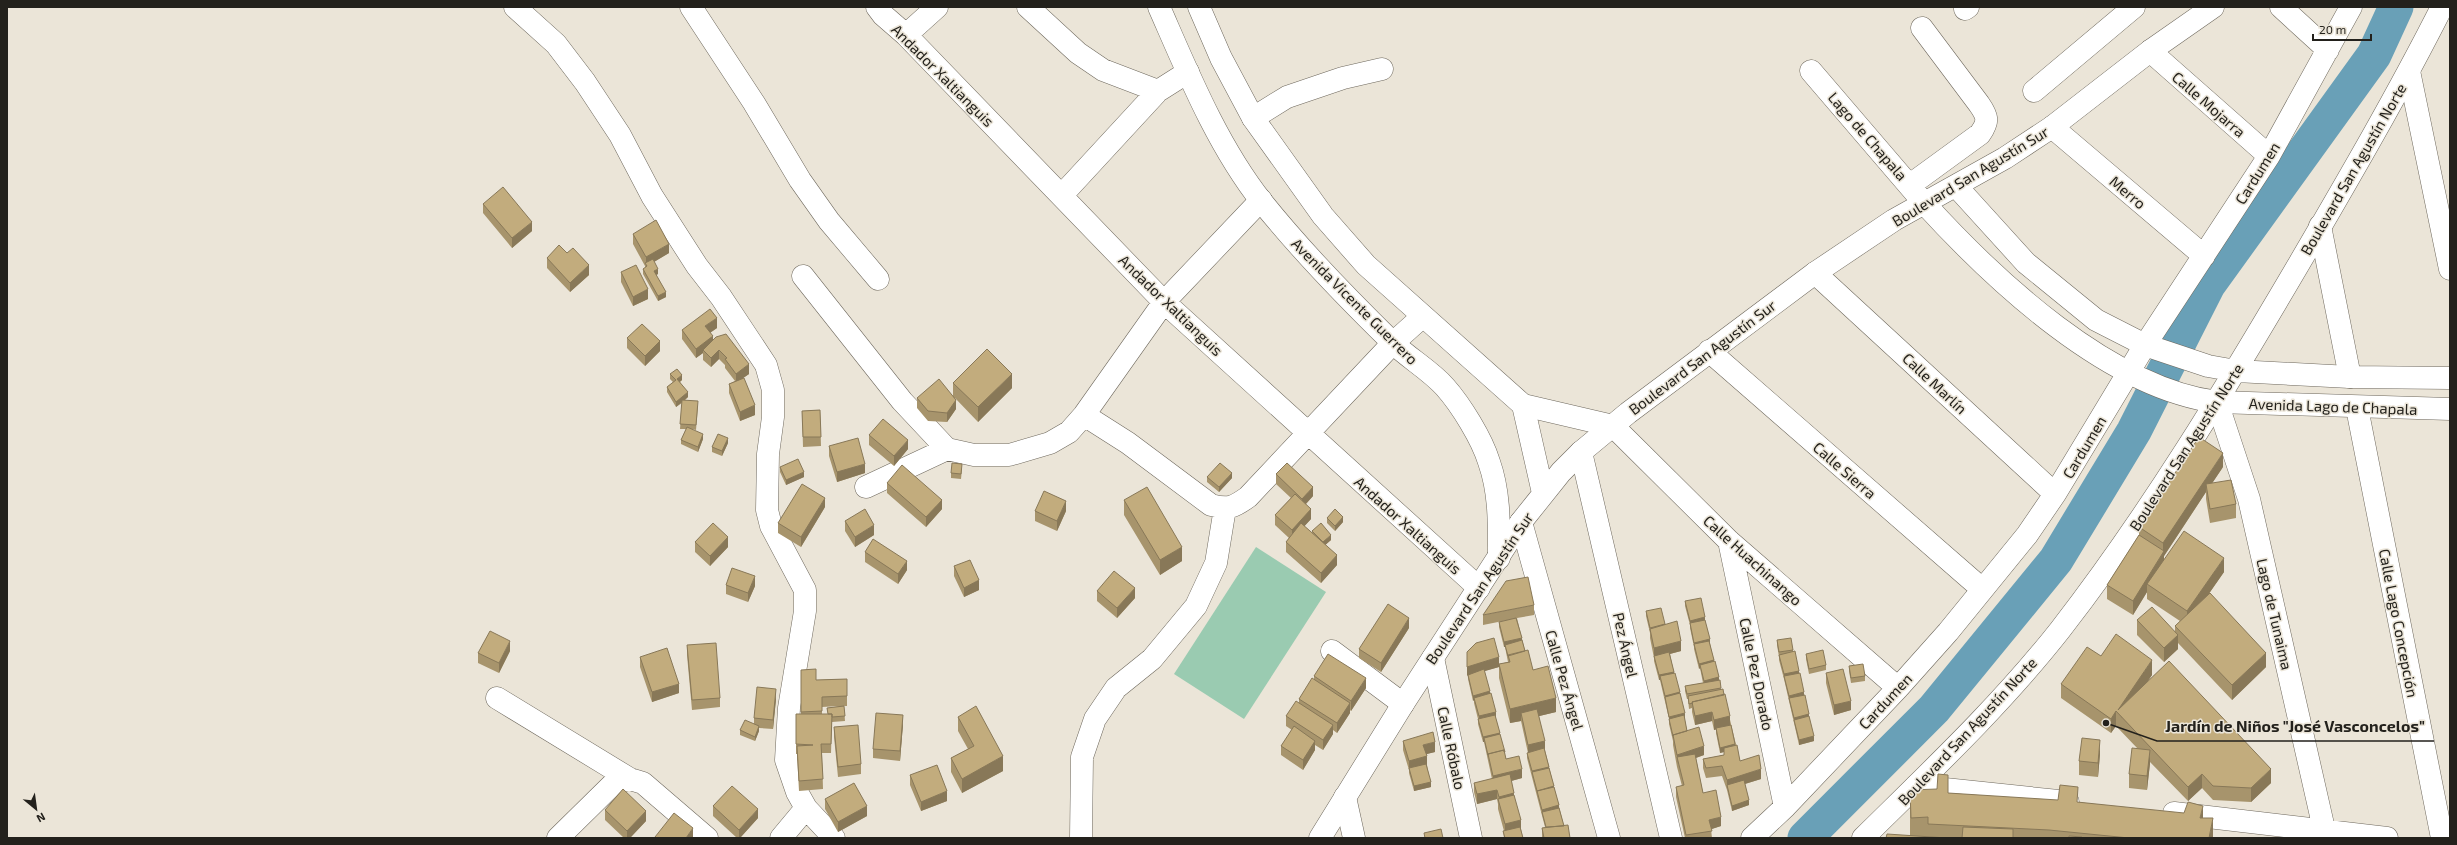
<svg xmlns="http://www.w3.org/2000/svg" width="2457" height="845" font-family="'Exo 2',sans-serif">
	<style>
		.green { fill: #9acbb1 }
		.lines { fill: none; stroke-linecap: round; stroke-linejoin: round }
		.river { stroke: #69a0b7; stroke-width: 35 }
		.minor-casing { stroke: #6e685d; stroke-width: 23 }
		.tertiary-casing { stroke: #6e685d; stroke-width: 23 }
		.secondary-casing { stroke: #6e685d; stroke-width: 23 }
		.minor { stroke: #fff; stroke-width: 22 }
		.tertiary { stroke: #fff; stroke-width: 22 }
		.secondary { stroke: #fff; stroke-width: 22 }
		.wall { fill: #a7946c; fill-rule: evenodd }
		.shaded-wall { fill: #887858 }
		.building { fill: #c2ac7d; stroke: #887858 }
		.labels { text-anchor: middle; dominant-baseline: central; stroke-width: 3; stroke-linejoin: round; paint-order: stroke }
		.street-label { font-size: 15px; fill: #23211c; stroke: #ebe5d8 }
		.leader { fill: none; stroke: #23211c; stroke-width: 1.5 }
		.callout-dot { fill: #23211c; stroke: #ebe5d8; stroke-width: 1.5 }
		.callout-label { font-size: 16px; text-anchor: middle; font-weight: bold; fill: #23211c; stroke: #ebe5d8; stroke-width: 3; stroke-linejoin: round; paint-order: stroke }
	</style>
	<rect width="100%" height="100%" fill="#ebe5d8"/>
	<path class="green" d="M1256,547l70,45 -82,127 -70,-45z"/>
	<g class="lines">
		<path class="river" d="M1805,838l129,-129 122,-149 78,-129 74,-146 166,-230 22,-48"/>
		<g class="minor-casing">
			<path id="minor" d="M515,7l41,37 29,38 35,53 32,61 45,70 24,31 45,68 7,25v27l-5,37 -1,56 4,16 34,64v21l-16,97 -3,52 11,32 9,16 28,30
				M691,7l63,96 46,77 29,41 49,58
				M877,7l6,8 23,20 258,267 315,286
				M1028,7l50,46 25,17 55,21
				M2281,7l47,43
				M1965,9l3,-2
				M906,35l31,-28
				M2150,51l119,105
				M1811,71l108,126
				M2409,71l41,198
				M2034,91l100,-84
				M1253,118l34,-21 56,-19 39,-9
				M2052,127l152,129
				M1910,185l70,-51c9,-13 8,-17 -1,-30l-57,-76
				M1062,195l96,-104 30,-19
				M2320,226l30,151
				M1815,273l240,221
				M803,276l99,125 45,48 27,6h35l41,-12 19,-11 15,-17 80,-113 97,-102
				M1709,351l273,238
				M2217,402l32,97 75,330
				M2357,408l85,430
				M1084,415l44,28 83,62c18,5 23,2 37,-8l145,-154 29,-26
				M1613,426l116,115 169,147
				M1581,452l90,386
				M866,487l81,-38
				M1521,522l88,316
				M1729,541l56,266
				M1332,651l71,53
				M1433,658l38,180
				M497,698l133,81
				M1916,786l152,16
				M1345,797l9,41
				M2174,813l213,25
				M558,838l57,-56 15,-3 13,4 64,55
				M781,838l25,-30
				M1081,838l1,-81 13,-38 21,-31 36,-29 44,-53 20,-43 9,-55
				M1752,838l33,-31 113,-119 50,-56 79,-97 28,-41 90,-149 124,-189 82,-149"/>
		</g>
		<g class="tertiary-casing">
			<path id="tertiary" d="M1159,7c29,66 58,138 103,195 40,50 84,95 130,140 16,16 38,28 53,45 16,18 37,52 44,75 11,31 10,63 10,96
				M1199,7l22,51 32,60 70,98 43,49 157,140 90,21"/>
		</g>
		<g class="secondary-casing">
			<path id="secondary" d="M1956,186l70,77 70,57 49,25 63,21 28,5 114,6 100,1
				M1924,203c71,78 185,185 293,199l233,7
				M1523,405l20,88
				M1320,838l83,-134 118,-182 40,-50 20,-20 47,-39 187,-140 79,-53 111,-62 47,-31 98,-76 63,-44
				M1863,838c68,-67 138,-133 197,-208 90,-116 166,-242 240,-368 49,-84 98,-168 142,-255"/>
		</g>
		<use href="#minor" class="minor"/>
		<use href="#tertiary" class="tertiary"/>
		<use href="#secondary" class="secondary"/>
	</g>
	<path class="wall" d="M483,204l49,27 -20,17 -29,-35z
		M633,234l36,19 -15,9 4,12 -2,1 10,22 -8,4 -15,-27v-5l2,-1v-2l-12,-22z
		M547,258l42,17 -19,17 -23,-24z
		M621,272l27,27 -15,7 -12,-24z
		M717,328l-7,5 3,8 36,33 -6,4 12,37 -15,6 -11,-28v-9l6,-3 -10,-13v-3l-6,-6 -8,8 -8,-7v-7l-7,5 -14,-19v-9z
		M627,338l33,13 -15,15 -18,-18z
		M670,374l12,6 -2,2 8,15 -3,3 13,6 -2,24 -4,-1 11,10 -5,13 -17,-8v-4l5,-11h-6l2,-26 -6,4 -9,-15v-5l6,-5 -3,-3z
		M953,383l59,5 -34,34 -23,-24 1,11 -9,13 -19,-1 -11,-13v-10l36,-2z
		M820,410l1,36 -18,1 -1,-36z
		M869,435l39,14 -14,17 -25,-21z
		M728,443l-6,13 -10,-4v-5z
		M829,446l36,27 -28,9 -8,-26z
		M780,467l24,10 -18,8 -6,-13z
		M2223,467l-11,16 24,21v14l-26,5 -4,-24v-7l-42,64v4l60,12 -16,23 58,72 -34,33 -54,-57v6l-14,13 -27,-27v-15l38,11v-5l5,-5 -33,-22v-7l-14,23 -26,-16v-14l32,-50v-8z
		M962,469l-1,10 -10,-1v-5z
		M1276,474l37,22 -7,8 5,15 -7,7 8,7v-2l19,9 -6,5 12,20 -16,18 -35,-31v-10l3,-4 -14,-13v-10l16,-17 -15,-14z
		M1207,477l25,1 -13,14 -12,-10z
		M887,483l55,26 -16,18 -39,-34z
		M1124,500l58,61 -22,14 -36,-60z
		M825,507l-24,40 -23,-14v-10z
		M1035,511h31l-9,20 -22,-10z
		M1327,518l16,4 -8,9 -8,-8z
		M845,521l29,14 -19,12 -10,-16z
		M695,542l33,5 -18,19 -15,-14z
		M865,552l42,18 -9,14 -33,-22z
		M954,566l25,24 -15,7 -10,-21z
		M726,585l29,1 -7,16 -22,-8z
		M1097,591l38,7 -18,20 -20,-17z
		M1685,601l20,19 9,42 5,18 2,9 3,6 16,66 21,18 -16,5 4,21 -17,6 -5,-21 -5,-14 -16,2 -3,-10v-9l21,-4v-3l-4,1 -4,-20v-4l-2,1 -2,-9 -17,4 -3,-13v-4l-3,1 -1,-10h-1l-2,-8v-5l18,-3 -3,-15 -1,1 -5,-20v-2l-4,-19v-3l-5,-19z
		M1534,605v10l-17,3 8,33 8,19 23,42 -17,4 6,34 9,37 10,39 6,12h-28v-10l3,-1 -18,-69v-5h1l-7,-32 -11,2 -11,-45v-11l-15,4 22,88 16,19 -11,3 10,48 2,9h-19l-1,-7h1l-6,-22v-5l-1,-5 -20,5 -3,-12v-9l18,-4 -8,-37h-1l-5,-18v-5l-4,-16v-3l-1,1 -5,-22 -1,-27 32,12 9,-2 -3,-15h-1l-5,-20v-5l9,-2 -25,5v-10z
		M1646,611l19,13 16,27 -11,3 4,19 6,21 7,37 17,24 -8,3 7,35 18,33 -10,3 1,9h-27l-9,-41v-10l6,-1 -5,-19 -4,-22v-4l-4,-17v-5l-9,-39h-1l-5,-19v-3l-4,-20v-5l-4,-17z
		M1409,628l-28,44 -22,-14v-9z
		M1777,640l16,10v2l6,21 15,68 -15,4 -15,-66 -5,-19v-3l-2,-12z
		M687,645l33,53v9l-28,3 -5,-55z
		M510,651l-11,22 -21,-10v-10z
		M1806,654l20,11v5l-17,4 -3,-15z
		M2101,656l51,19 -4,6 123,102 -20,19 -38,-2 -11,-12 -14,13 -38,-39 -3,28 -18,-2v-14l9,-25 -22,-23 -5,7 -50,-35v-14z
		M640,657l39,36 -27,9 -12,-35z
		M1849,666l16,10v5l-14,2 -2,-12z
		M801,670l15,10 31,-1v27h-3l1,15 -13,1 -1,31h-9l1,36 -24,2 -2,-37h-1v-40h5zM840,706l-13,2 1,6h-6v-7z
		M1826,673l25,37 -17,5 -8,-32z
		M1314,676l52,12 -15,23 -1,-1v3l-13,20 -4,-3v4l-10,16 -8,-5v5l-12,20 -22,-15v-9l11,-16 -6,-4v-10l13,-13v-4l15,-19z
		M776,699l-3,30 -14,-1v3l-4,10 -15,-6v-5l14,-6v-6z
		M958,717l45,54 -41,22 -11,-21v-14l17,-9 -10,-18z
		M903,724l-3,37 -27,-3v-9z
		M834,727l27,37v10l-23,3 -4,-40z
		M1403,741l32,11 -9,2 1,11 4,22 -17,4 -5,-18v-3l-6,-20z
		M2100,754l-2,23 -19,-2v-14z
		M910,775l37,26 -26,10 -11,-26z
		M1910,790l38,3 130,9 125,16 10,20h-327l24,-3z
		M825,799l42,17 -29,16 -13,-23z
		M713,806l45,12 -18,20h-3l-24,-22z
		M605,810l41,11 -16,17h-6l-19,-18z"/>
	<path class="shaded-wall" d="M532,222v9l-20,17v-10z
		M669,244v9l-22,13 -1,-3v-6z
		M589,265v10l-19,17v-9z
		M658,269v5l-4,2v-5z
		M648,289v10l-15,7v-9z
		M666,292v5l-8,4v-5z
		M717,318v10l-12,8v-10z
		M713,336v10l-10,4v3l-7,5v-9z
		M660,341v10l-15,15v-10z
		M719,350v9l-8,8v-9z
		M749,364v10l-13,9v-9z
		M1012,374v14l-34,34v-15z
		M682,375v5l-5,4v-5z
		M688,392v5l-12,10v-5z
		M956,400v9l-9,13v-9z
		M755,405v10l-15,6v-9z
		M703,434v5l-5,13v-5z
		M728,438v5l-6,13v-5z
		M908,440v9l-14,17v-10z
		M2223,453v14l-16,24 -1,-7v8l-42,64v10l-17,18v8l-14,23v-14l30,-48v-10z
		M865,464v9l-28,9v-10z
		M804,472v5l-18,8v-5z
		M1232,473v5l-13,14v-5z
		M1313,487v9l-11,12v-9z
		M825,498v9l-24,40v-10z
		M942,500v9l-16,18v-10z
		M1066,501v10l-9,20v-10z
		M1311,509v10l-19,21v-10z
		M1343,517v5l-8,9v-5z
		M874,525v10l-19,12v-10z
		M1331,535v5l-8,7v-5z
		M728,537v10l-18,19v-10z
		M1182,547v14l-22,14v-15z
		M1337,555v10l-16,18v-10z
		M2224,558v14l-37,53v-14z
		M907,561v9l-9,14v-10z
		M755,576v10l-7,16v-9z
		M979,580v10l-15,7v-9z
		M1135,588v10l-18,20v-10z
		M1705,617v5l-15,1v2v-4z
		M1409,618v10l-28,44v-9z
		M2178,635v14l-14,13v-14z
		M1522,638v5l-17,2v2h-1v-5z
		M1710,639v5l-16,2v-3z
		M510,641v10l-11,22v-10z
		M1681,641v10l-27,7v-10z
		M2266,653v14l-34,33v-15z
		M1499,657v10l-31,9v-1l-1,1v-9z
		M1714,660v5h-14v3l-1,1v-5z
		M2152,660v15l-30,43 -4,-8z
		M1799,671v5h-15v3v-5z
		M1674,672v5l-14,-1v4h-1v-5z
		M1719,677v5l-15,4v-5z
		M1366,678v10l-15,23v-10z
		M679,684v9l-27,9v-10z
		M776,689v10l-3,30v-9z
		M1490,691v5l-16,2v2l-1,1v-5z
		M1680,692v5h-15v4v-5z
		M1804,692v5l-15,1v3v-5z
		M1556,698v14l-33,8 -2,-7v8l-11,2v-14z
		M1851,701v9l-17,5v-10z
		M1350,703v10l-13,20v-10z
		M2116,711v15l-5,7v-14z
		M1496,712v5l-17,4v-5z
		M1712,712v9l-17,4v-9z
		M1685,713v5l-16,3v-4z
		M1809,714v5l-15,1v3v-5z
		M903,715v9l-3,37v-10z
		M1730,716v10l-16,4v-10z
		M1333,725v9l-10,16v-10z
		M759,726v5l-4,10v-4z
		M1500,733v5h-16v4h-1v-5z
		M1814,736v5l-15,4v-5z
		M2100,740v14l-2,23v-14z
		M1315,741v9l-12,20v-10z
		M1545,741v9l-17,4v-9z
		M1435,742v10l-12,3v-10z
		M1735,744v5l-15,4v-5z
		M1704,746v9l-26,9 -1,-9z
		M2150,750v14l-3,26v-14z
		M1003,756v15l-41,22v-14z
		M1427,756v10l-18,2v3v-10z
		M1549,767v5l-17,1v-2z
		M1522,769v9l-29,8v-10z
		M1761,769v10l-33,10 -1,-4v-5z
		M2271,769v14l-20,19v-14z
		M2202,774v14l-14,13v-14z
		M1431,782v5l-17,4v-5z
		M1554,786v5h-17v4v-4z
		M1497,790v9l-20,5v-10z
		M947,791v10l-26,10v-9z
		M1514,793v10l-15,-1v-5z
		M1749,800v5l-17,6v-5z
		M1559,805v5l-17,2v3v-5z
		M867,806v10l-29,16v-10z
		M2203,806v26l-3,-14z
		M758,809v9l-18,20h-1v-8z
		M646,811v10l-16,17h-3v-7z
		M1721,817v9l-12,4v-10z
		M2213,818v20h-4z
		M1521,820v9l-16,5v-10z
		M693,828v10h-7z"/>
	<path class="building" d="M503,187l29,35 -20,16 -29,-34z
		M656,220l13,24 -23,13 -13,-23z
		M559,245l8,8 6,-5 16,17 -19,18 -23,-25z
		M653,259l5,10 -4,2 12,21 -8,4 -15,-27 4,-3 -2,-3z
		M636,265l12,24 -15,8 -12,-25z
		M710,309l7,9 -12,8 8,10 -17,13 -14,-19z
		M642,324l18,17 -15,15 -18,-18z
		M726,334l23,30 -13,10 -11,-15 2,-1 -8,-8 -8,8 -8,-8 13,-13z
		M987,349l25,25 -34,33 -25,-24z
		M677,369l5,6 -5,4 11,13 -12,10 -9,-15 9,-7 -6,-6z
		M744,378l11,27 -15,7 -11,-28z
		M939,379l17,21 -9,13 -19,-2 -11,-13z
		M682,400l16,1 -2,24 -16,-1z
		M820,410l1,27h-18l-1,-26z
		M883,419l25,21 -14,16 -25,-21z
		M687,427l16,7 -5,13 -17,-7z
		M718,434l10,4 -6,13 -10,-4z
		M2199,437l24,16 -60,90 -24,-16z
		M858,438l7,26 -28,8 -8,-26z
		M798,459l6,13 -18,8 -6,-13z
		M952,463l10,1 -1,10 -10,-1z
		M1220,463l12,10 -13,14 -12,-10z
		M1287,463l26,24 -11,12 -26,-25z
		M902,465l40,35 -16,17 -39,-34z
		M2231,480l5,24 -26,5 -4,-25z
		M802,484l23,14 -24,39 -23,-14z
		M1147,487l35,60 -22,13 -36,-60z
		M1044,491l22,10 -9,20 -22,-10z
		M1295,494l16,15 -19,21 -17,-15z
		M865,509l9,16 -19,12 -10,-16z
		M1335,509l8,8 -8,9 -8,-8z
		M713,523l15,14 -18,19 -15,-14z
		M1301,523l36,32 -16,18 -35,-31z
		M1321,523l10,12 -8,7 -11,-11z
		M2184,531l40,27 -37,53 -40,-27z
		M2139,535l25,16 -31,50 -26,-16z
		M873,539l34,22 -9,13 -33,-22z
		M970,560l9,20 -15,8 -10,-22z
		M732,568l23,8 -7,17 -22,-8z
		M1114,571l21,17 -18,20 -20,-17z
		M1528,577l6,28 -51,10 23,-34z
		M2210,593l56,60 -34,32 -57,-59z
		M1701,598l4,19 -15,4 -5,-20z
		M1388,604l21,14 -28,45 -22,-14z
		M2152,607l26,28 -14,13 -27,-28z
		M1661,608l4,16 -15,4 -4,-17z
		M1516,618l6,20 -18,4 -5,-20z
		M1705,620l5,19 -16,4 -4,-20z
		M1677,621l4,20 -27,7 -4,-19z
		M490,631l20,10 -11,22 -21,-10z
		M2116,634l36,26 -34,50 51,-49 102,108 -20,19 -38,-2 -11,-12 -14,13 -72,-76 -5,8 -50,-35 26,-37 14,9z
		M1494,638l5,19 -32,10v-15l9,-9z
		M1791,638l2,12 -14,2 -2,-12z
		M1522,640l3,11 -17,5 -3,-11z
		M1709,641l5,19 -15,4 -5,-20z
		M716,643l4,55 -28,2 -5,-55z
		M667,648l12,36 -27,8 -12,-35z
		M1528,650l5,20 15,-4 8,32 -46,11 -11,-45 11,-2 -2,-7z
		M1823,650l3,15 -17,4 -3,-15z
		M1795,651l4,20 -15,3 -5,-19z
		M1669,652l5,20 -15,3 -5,-19z
		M1328,654l38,24 -15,23 -37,-25z
		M1715,661l4,16 -15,4 -4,-16z
		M1863,664l2,12 -14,2 -2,-12z
		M816,669v11l31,-1v17l-25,1v14l-21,1v-42z
		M1484,669l6,22 -17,5 -5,-21z
		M1843,669l8,32 -17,4 -8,-32z
		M1675,673l5,19 -15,4 -5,-20z
		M1800,673l4,19 -15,4 -5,-20z
		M1312,678l38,25 -13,20 -38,-24z
		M1720,680l1,8 -34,6 -2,-8z
		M757,687l19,2 -3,31 -19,-2z
		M1723,689l1,6 -32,7 1,1 -4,1 -1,-8z
		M1491,693l5,19 -17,4 -5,-18z
		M1680,693l5,20 -16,4 -4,-20z
		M1725,694l5,22 -16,4 -2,-8 -17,4 -3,-14z
		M1805,695l4,19 -15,4 -5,-20z
		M1296,701l37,24 -10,15 -37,-24z
		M844,706l1,10 -13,1v-3h-4l-1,-6z
		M976,706l27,50 -41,23 -11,-21 23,-12 -16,-29z
		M1537,709l8,32 -17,4 -7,-32z
		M876,713l27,2 -3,36 -27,-2z
		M796,714h36l-1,30h-10l2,35 -24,2 -2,-35 16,-1 -17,-1z
		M1495,715l5,18 -17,4 -5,-18z
		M1684,715l3,16 -14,4v1l-4,-17z
		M1809,716l5,20 -15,4 -5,-20z
		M745,720l14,6 -4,11 -15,-7z
		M858,725l3,39 -23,3 -4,-40z
		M1731,725l4,19 -15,4 -4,-20z
		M1294,726l21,15 -12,19 -22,-14z
		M1699,727l5,19 -27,9 -4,-20z
		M1433,732l2,10 -12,3 4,11 -18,5 -6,-20z
		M1500,734l5,18h-1v-2l-16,4v1l-4,-17z
		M2082,738l18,2 -2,23 -19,-2z
		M1737,745l3,16 19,-6 2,14 -34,11 -5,-14 -16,2 -3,-9 21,-4v-7z
		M1544,748l5,19 -17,4 -5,-18z
		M2132,748l18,2 -3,26 -18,-2z
		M1504,750l2,9 13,-3 3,13 -29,7 -5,-22z
		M1695,754l8,39 13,-3 5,27 -12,3 3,11 -26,4 -10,-48 8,-2 -7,-28z
		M1426,764l5,18 -17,4 -5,-18z
		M937,765l10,26 -26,11 -11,-27z
		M1549,768l5,18 -17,5 -5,-19z
		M1510,774l4,19 -15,4 -2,-7 -20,4 -3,-11z
		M1938,774l10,1v18l110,7 2,-15 18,2 -1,15 107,11 4,-11 15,4 -3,12h13l-4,20h-80l-80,-8 -121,-6v-7l-17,1 -1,-28 27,-1z
		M1744,780l5,20 -17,6 -5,-21z
		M854,783l13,23 -29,16 -13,-23z
		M732,786l26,23 -19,21 -26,-24z
		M1554,787l5,18 -17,5 -5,-19z
		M623,789l23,22 -19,20 -22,-21z
		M1514,795l7,25 -16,4 -7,-25z
		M1559,808l5,18 -18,1 -4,-15z
		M674,813l19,15 -7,10h-30l-1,-1z
		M1568,825l2,13h-26l-2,-10z
		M1520,827l3,11h-18l-2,-7z
		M1963,827l50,2v9h-51z
		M1441,829l2,9h-18l-1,-5z
		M1887,834l60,4h-61z
		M2069,836l13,1v1h-13z"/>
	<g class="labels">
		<g class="street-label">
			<text transform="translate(943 75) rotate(45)">Andador Xaltianguis</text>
			<text transform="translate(2209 104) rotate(41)">Calle Mojarra</text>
			<text transform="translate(1868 136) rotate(49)">Lago de Chapala</text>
			<text transform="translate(2353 169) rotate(-60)">Boulevard San Agustín Norte</text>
			<text transform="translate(2257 173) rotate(-58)">Cardumen</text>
			<text transform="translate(1970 176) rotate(-31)">Boulevard San Agustín Sur</text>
			<text transform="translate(2128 192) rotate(40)">Merro</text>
			<text transform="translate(1355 301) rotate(45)">Avenida Vicente Guerrero</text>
			<text transform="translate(1171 305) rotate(44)">Andador Xaltianguis</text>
			<text transform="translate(1702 357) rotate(-37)">Boulevard San Agustín Sur</text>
			<text transform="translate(1935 383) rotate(43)">Calle Marlín</text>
			<text transform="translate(2333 406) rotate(2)">Avenida Lago de Chapala</text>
			<text transform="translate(2084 447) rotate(-59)">Cardumen</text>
			<text transform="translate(2186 447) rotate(-57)">Boulevard San Agustín Norte</text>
			<text transform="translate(1845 470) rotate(41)">Calle Sierra</text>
			<text transform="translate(1408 525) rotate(42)">Andador Xaltianguis</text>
			<text transform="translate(1753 560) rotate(42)">Calle Huachinango</text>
			<text transform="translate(1479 588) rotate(-56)">Boulevard San Agustín Sur</text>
			<text transform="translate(2275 614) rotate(77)">Lago de Tunaima</text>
			<text transform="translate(2399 623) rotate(79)">Calle Lago Concepción</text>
			<text transform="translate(1626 645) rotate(77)">Pez Ángel</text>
			<text transform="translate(1757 674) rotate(78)">Calle Pez Dorado</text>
			<text transform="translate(1565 680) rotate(74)">Calle Pez Ángel</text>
			<text transform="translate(1885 701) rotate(-47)">Cardumen</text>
			<text transform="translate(1967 731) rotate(-47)">Boulevard San Agustín Norte</text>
			<text transform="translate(1452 748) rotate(78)">Calle Róbalo</text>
		</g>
	</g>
	<path class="leader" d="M2106 723L2157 741H2434"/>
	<circle class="callout-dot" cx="2106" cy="723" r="4"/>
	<g class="callout-label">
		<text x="2295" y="732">Jardín de Niños "José Vasconcelos"</text>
	</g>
	<rect width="2457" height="845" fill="none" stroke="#23211c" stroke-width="16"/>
	<g transform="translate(36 809) rotate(151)" stroke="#ebe5d8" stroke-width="3" paint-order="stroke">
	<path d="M0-3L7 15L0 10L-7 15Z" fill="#23211c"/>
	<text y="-6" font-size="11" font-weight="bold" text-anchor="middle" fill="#23211c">N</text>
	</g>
	<path d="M2313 34v6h58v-6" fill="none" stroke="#23211c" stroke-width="2"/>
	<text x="2319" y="34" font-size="12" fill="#23211c" stroke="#ebe5d8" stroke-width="3" paint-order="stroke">20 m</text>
</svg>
